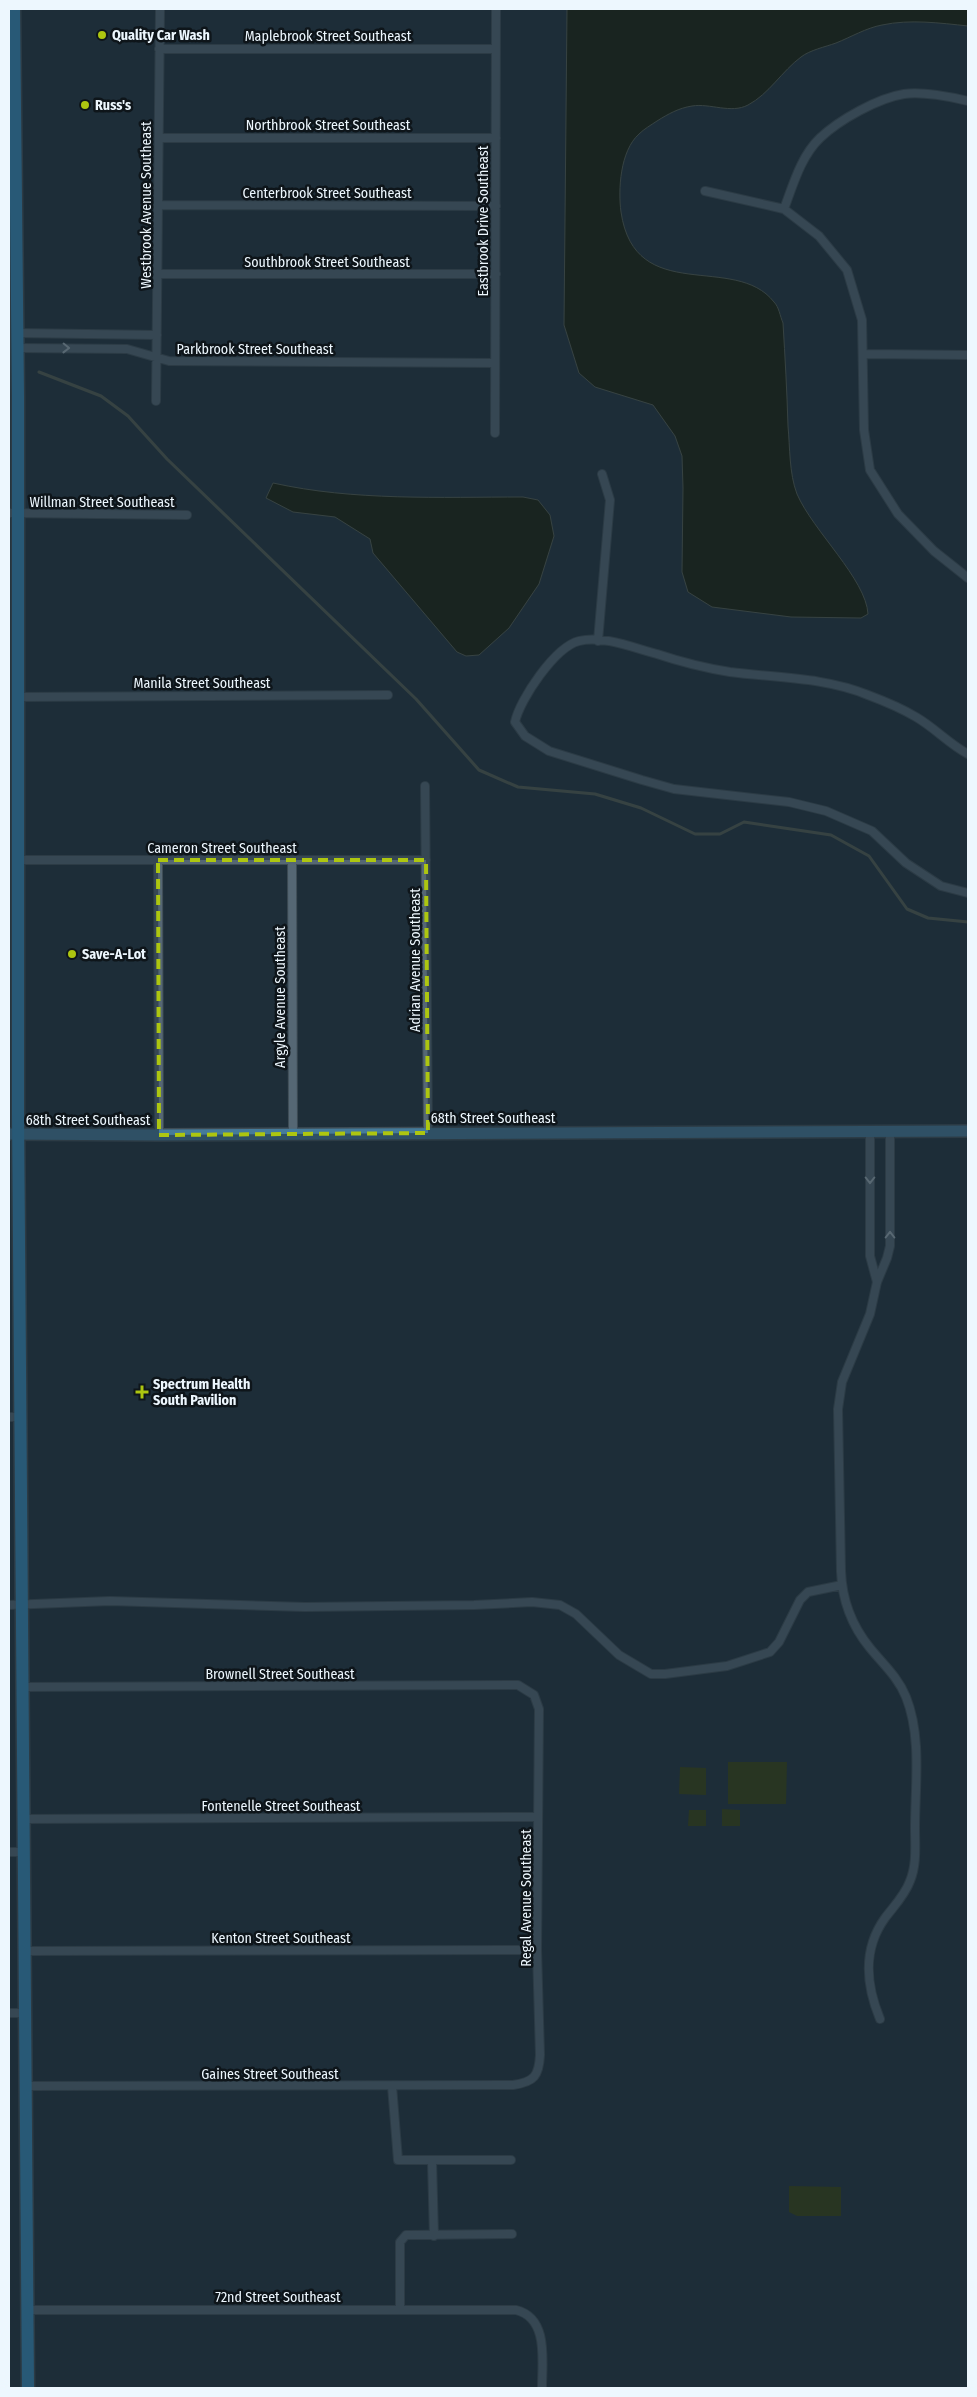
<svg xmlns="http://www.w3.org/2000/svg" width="977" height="2397" font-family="'Fira Sans Condensed',sans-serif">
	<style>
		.green { fill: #363e07 }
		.water { fill: #161a03; stroke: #565c4e }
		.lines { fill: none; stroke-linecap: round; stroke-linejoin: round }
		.stream { stroke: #565c4e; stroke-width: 3 }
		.street-casing { stroke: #3e4c55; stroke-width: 10 }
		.secondary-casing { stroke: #3e4c55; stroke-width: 14 }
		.primary-casing { stroke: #3e4c55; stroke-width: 15 }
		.street { stroke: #556774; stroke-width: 8 }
		.secondary { stroke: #457b9b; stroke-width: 11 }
		.primary { stroke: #368fc2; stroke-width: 12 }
		.oneway { stroke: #a1afb9 }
		.marked { fill: none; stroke: #adc610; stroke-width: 4; stroke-dasharray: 10 6; stroke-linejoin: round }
		.poi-dot { fill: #adc610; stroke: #0e151a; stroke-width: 2 }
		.labels { text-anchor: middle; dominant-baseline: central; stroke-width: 5; stroke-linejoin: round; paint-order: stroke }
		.poi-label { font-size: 14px; font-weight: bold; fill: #edf7fe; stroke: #0e151a; text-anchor: start }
		.street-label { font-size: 14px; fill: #edf7fe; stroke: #0e151a }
	</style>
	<rect width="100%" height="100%" fill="#1e2e39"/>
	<path class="green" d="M728,1762h59l-1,42h-58z
		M680,1767l26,1v27l-27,-1z
		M722,1809l18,1v16h-18z
		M689,1810h17v16h-18z
		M789,2186l52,1v29h-44l-8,-4z"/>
	<path class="water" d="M567,9h401v17c-28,-3 -58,-7 -86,-1 -16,3 -31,12 -46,18 -11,4 -26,7 -35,14 -19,14 -32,37 -53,48 -17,9 -38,-2 -56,1 -13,2 -24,8 -35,15 -6,4 -13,8 -18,13 -19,17 -21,56 -18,78 14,95 114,40 153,90 5,5 6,14 9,21 2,34 4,68 5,103 2,21 1,47 9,68 16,37 69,85 71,120l-7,4 -70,-1 -79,-10 -24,-15 -6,-20 1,-84 -1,-32 -7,-20 -22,-31 -58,-18 -16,-14 -15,-48z
		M273,483c81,18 167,14 250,14l15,3 12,15 4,21 -15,48 -30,44 -30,27 -13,1 -9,-4 -84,-99 -3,-14 -35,-22 -42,-5 -27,-14z"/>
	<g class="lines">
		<path class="stream" d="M39,372l62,24 27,20 39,43 249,240 63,71 39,17 77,7 46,14 54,26h25l24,-12 87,13 38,21 38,53 21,9 40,4"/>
		<g class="street-casing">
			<path id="street" d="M159,49h337
				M159,138h337
				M705,191l79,18 35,27 28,34 15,50 2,110 6,40 28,44 36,37 34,27
				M158,205l338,1
				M784,209c9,-24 17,-53 36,-71 19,-18 58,-40 84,-44 17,-3 48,3 64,7
				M158,274h338
				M17,333l140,2
				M17,348l110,1 42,12 326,2
				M864,354l104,1
				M156,401l4,-392
				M495,433l1,-424
				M9,513l178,2
				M598,641l12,-141 -8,-26
				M17,697l371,-2
				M968,754c-19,-10 -33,-26 -52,-37 -15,-9 -32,-16 -48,-22 -44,-18 -92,-17 -138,-23 -25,-4 -49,-10 -73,-18 -23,-6 -54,-19 -78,-13 -24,6 -59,58 -64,81l10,14 24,15 93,29 32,9 115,13 37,9 46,20 34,32 35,23 27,7
				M425,786l3,347
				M18,860h408
				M158,860l1,275
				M292,860l1,273
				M870,1131v125l7,26
				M9,1417h13
				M9,1605l101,-4 195,6 169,-2 58,-3 28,3 16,9 43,41 32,19h14l62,-8 43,-14 9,-10 21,-42 8,-8 34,-7
				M23,1687l495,-2 16,10 5,14 -2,241 3,105c-1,21 -6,27 -27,30l-487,1
				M25,1819l513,-2
				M9,1852h16
				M25,1951l512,-1
				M9,2013h17
				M880,2019c-14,-34 -18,-69 5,-101 9,-12 20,-23 25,-37 7,-17 5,-35 5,-53 0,-42 7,-91 -9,-131 -8,-20 -23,-33 -36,-49 -18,-22 -28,-48 -29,-77l-3,-162 4,-27 28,-68 7,-32 10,-24 3,-12v-115
				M392,2086l6,74h113
				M432,2161l2,75
				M400,2309v-67l6,-7 106,-1
				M28,2310h488c33,8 26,51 26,78"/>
		</g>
		<g class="secondary-casing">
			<path id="secondary" d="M9,1134l150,1 809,-4"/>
		</g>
		<g class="primary-casing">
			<path id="primary" d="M14,9l4,388v717l10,1274"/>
		</g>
		<use href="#street" class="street"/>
		<use href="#secondary" class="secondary"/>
		<use href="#primary" class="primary"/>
	</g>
	<defs><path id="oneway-chevron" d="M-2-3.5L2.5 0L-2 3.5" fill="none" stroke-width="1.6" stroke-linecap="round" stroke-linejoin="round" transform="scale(1.25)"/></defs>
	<g class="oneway">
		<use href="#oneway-chevron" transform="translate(66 348) rotate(1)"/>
		<use href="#oneway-chevron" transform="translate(870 1180) rotate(90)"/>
		<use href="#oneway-chevron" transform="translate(890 1235) rotate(-90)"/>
	</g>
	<path d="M0 0H977V2397H0ZM158,860h268l2,273 -269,2z" fill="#1e2e39" fill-opacity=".55" fill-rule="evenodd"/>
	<path class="marked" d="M158,860h268l2,273 -269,2z"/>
	<g class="poi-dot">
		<circle cx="102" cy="35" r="5"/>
		<circle cx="85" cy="105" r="5"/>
		<circle cx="72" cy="954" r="5"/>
		<path d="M139.5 1384.5h5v5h5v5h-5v5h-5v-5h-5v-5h5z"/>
	</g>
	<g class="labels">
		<g class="poi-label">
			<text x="112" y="35">Quality Car Wash</text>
			<text x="95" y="105">Russ's</text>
			<text x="82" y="954">Save-A-Lot</text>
			<text x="153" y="1384">Spectrum Health<tspan x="153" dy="16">South Pavilion</tspan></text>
		</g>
		<g class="street-label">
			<text x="328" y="36">Maplebrook Street Southeast</text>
			<text x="328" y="125">Northbrook Street Southeast</text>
			<text x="327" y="193">Centerbrook Street Southeast</text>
			<text transform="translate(146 205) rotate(-90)">Westbrook Avenue Southeast</text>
			<text transform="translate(483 221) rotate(-90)">Eastbrook Drive Southeast</text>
			<text x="327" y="262">Southbrook Street Southeast</text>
			<text x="255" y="349">Parkbrook Street Southeast</text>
			<text x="102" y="502">Willman Street Southeast</text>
			<text x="202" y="683">Manila Street Southeast</text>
			<text x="222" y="848">Cameron Street Southeast</text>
			<text transform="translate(415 960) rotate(-90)">Adrian Avenue Southeast</text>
			<text transform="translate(280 997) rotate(-90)">Argyle Avenue Southeast</text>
			<text x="493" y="1118">68th Street Southeast</text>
			<text x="88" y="1120">68th Street Southeast</text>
			<text x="280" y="1674">Brownell Street Southeast</text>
			<text x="281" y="1806">Fontenelle Street Southeast</text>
			<text transform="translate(526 1898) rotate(-90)">Regal Avenue Southeast</text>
			<text x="281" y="1938">Kenton Street Southeast</text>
			<text x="270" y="2074">Gaines Street Southeast</text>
			<text x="278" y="2297">72nd Street Southeast</text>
		</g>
	</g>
	<rect width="977" height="2397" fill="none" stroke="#edf7fe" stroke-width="20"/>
</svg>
